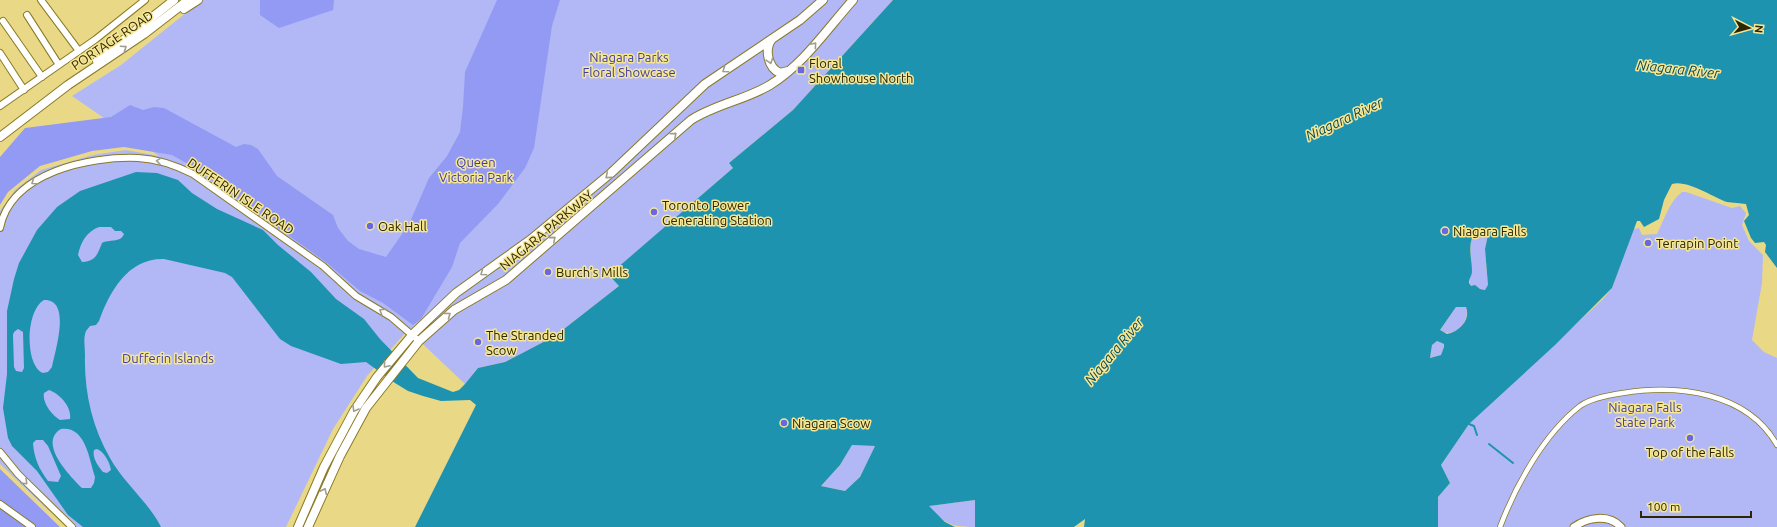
<svg xmlns="http://www.w3.org/2000/svg" width="1777" height="527" font-family="Ubuntu,sans-serif">
	<style>
		.green { fill: #b1b8f5 }
		.forest { fill: #939af4 }
		.water { fill: #1e93af; fill-rule: evenodd }
		.lines { fill: none; stroke-linecap: round; stroke-linejoin: round }
		.stream { stroke: #1e93af; stroke-width: 2 }
		.pedestrian-casing { stroke: #897a25; stroke-width: 6 }
		.minor-casing { stroke: #897a25; stroke-width: 8 }
		.tertiary-casing { stroke: #897a25; stroke-width: 9 }
		.secondary-casing { stroke: #897a25; stroke-width: 10 }
		.pedestrian { stroke: #fff; stroke-width: 4.5 }
		.minor { stroke: #fff; stroke-width: 6 }
		.tertiary { stroke: #fff; stroke-width: 7 }
		.secondary { stroke: #fff; stroke-width: 8 }
		.oneway { stroke: #a09d8e }
		.poi-dot { fill: #6868e2; stroke: #f6e794; stroke-width: 1.5 }
		.labels { text-anchor: middle; dominant-baseline: central; stroke-width: 3; stroke-linejoin: round; paint-order: stroke }
		.street-label { font-size: 13px; fill: #2d2603; stroke: #f6e794 }
		.park-label { font-size: 13px; fill: #413da4; stroke: #f6e794 }
		.poi-label { font-size: 13px; fill: #2d2603; stroke: #f6e794; text-anchor: start }
		.water-label { font-size: 14px; font-style: italic; fill: #094959; stroke: #f6e794 }
	</style>
	<rect width="100%" height="100%" fill="#e9d987"/>
	<path class="green" d="M202,0h691l-100,110 -64,53 4,5 -123,107 9,11 -64,50 -50,26 -27,6 -13,16 -57,-54 -41,46 -34,53 -47,98h-220l-66,-63v-253l15,-21 26,-20 52,-15 33,-5 33,6 -87,-60 49,-31z
		M1682,192h4l46,16 8,-2 6,7 -4,12 7,16 14,14 -1,28 -10,57 12,12 13,6v169h-339v-30l12,-14 -9,-18 28,-41 134,-125 9,-11 21,-59 6,-1 3,7 15,-1c7,-14 12,-32 25,-42z
		M1483,230l5,5 -3,14 3,37 -3,4 -14,-4c-3,-6 0,-14 0,-21 1,-13 -6,-31 12,-35z
		M1456,307h10c5,14 -12,33 -26,23z
		M1437,341l7,3v3l-3,8 -11,3 2,-13z
		M852,445l23,1 -15,31 -15,14 -24,-5 19,-21z
		M975,500v27c-26,0 -28,-3 -47,-21z"/>
	<path class="forest" d="M260,0h74l-1,10 -54,18 -19,-13z
		M497,0h63l-8,26 -18,122 -9,20 -27,36 -38,39 -8,24 -31,52 -8,6 -30,-22 -23,-12 -33,-28 -130,-94 -25,-14 -48,-8 -32,4 -52,15 -32,26 -8,13v-48l25,-29 86,-11 19,-12 13,5 11,-3 10,1 72,39 8,-3 7,1 7,4 19,27 56,39 5,13 10,13 11,8 27,8 23,-33 20,-46 18,-22 13,-24 3,-25 2,-35z
		M0,469l60,58h-60z"/>
	<path class="water" d="M893,0h884v268l-12,-16 1,-7 -2,-3 -9,1 -4,-5 -7,-17 5,-6 -3,-11c-6,-1 -13,-1 -19,-2 -14,-5 -41,-23 -55,-18l-8,16 -5,19 -15,8 -4,-6h-3l-25,67 -57,57 -86,79 -28,41 9,18 -12,14v30h-354l1,-8 -11,8h-99v-27l-46,6 16,16 10,5h-540l61,-122 -6,-5 -29,1 -18,-5 -15,-5 -13,-8 -29,-21 -25,2 -50,-18 -11,-7 -48,-62 -7,-4 -61,-14c-36,-1 -54,32 -65,62l-3,4 -6,1 -4,5c-3,8 -1,16 -1,24 -1,36 7,72 25,103 13,24 40,46 51,69h-78l-15,-12 -31,-44 -25,-25 -4,-8 -5,-30 4,-34v-63l7,-32 5,-16 18,-33 20,-23 23,-16 56,-19 21,1 21,7 14,13 25,16 46,21 15,15 33,27 25,27 28,20 16,20 38,39 35,14 6,-2 6,-6 13,-16 27,-6 50,-26 64,-50 -10,-11 124,-107 -4,-5 64,-53zM99,227h12l4,4h6l3,3c-3,9 -15,5 -22,9 -5,12 -6,18 -20,19l-4,-7c3,-13 8,-23 21,-28zM1483,230l5,5 -3,14 3,36 -3,5 -5,-1 -5,-4 -4,1 -2,-3c0,-5 3,-7 3,-12 0,-14 -8,-37 11,-41zM44,300c28,-1 11,51 8,67l-4,5 -5,1c-18,-7 -18,-62 1,-73zM1456,307h10c5,13 -7,25 -19,27l-7,-4zM18,329l5,3 1,36 -2,4 -6,-1 -2,-4 -1,-32 1,-3zM1437,341l7,3v3l-3,8 -11,3 2,-13zM49,390c11,4 23,17 21,29l-10,1c-8,-5 -18,-17 -16,-27zM61,429c25,-3 28,30 34,48l-1,6 -3,5h-9c-11,-11 -45,-45 -21,-59zM36,440h7l5,6 13,30 -3,6 -10,-1c-9,-12 -14,-23 -15,-38zM852,445l23,1 -15,31 -15,14 -24,-5 19,-21zM97,449c7,2 13,14 14,21l-4,3 -4,-1c-5,-6 -11,-14 -9,-22z"/>
	<g class="lines">
		<path class="stream" d="M1469,424l5,2 3,9
			M1489,444l24,19"/>
		<g class="pedestrian-casing">
			<path id="pedestrian" d="M1500,527c16,-42 44,-93 80,-121 11,-8 30,-11 43,-13 55,-9 124,-1 154,52"/>
		</g>
		<g class="minor-casing">
			<path id="minor" d="M41,0l38,51
				M27,15l32,50
				M3,21l39,56
				M0,53l24,37
				M0,106l96,-67 49,-39
				M0,228c11,-56 90,-72 138,-70 20,1 37,7 55,16l130,92 33,30 35,21 28,24
				M0,452l18,22 54,53
				M0,504l32,23"/>
		</g>
		<g class="tertiary-casing">
			<path id="tertiary" d="M1574,527c14,-10 35,-13 47,0"/>
		</g>
		<g class="secondary-casing">
			<path id="secondary" d="M184,9l14,-9
				M772,39c-8,10 -4,29 8,34l8,-2
				M97,61l77,-61
				M0,137l68,-52 76,-51 44,-34
				M298,527l26,-60 30,-56 23,-34 36,-43 43,-41 74,-53 81,-67 94,-89 95,-64 23,-20
				M308,527l32,-71 26,-48 53,-67 35,-31 52,-30 185,-160c25,-16 54,-20 79,-35 34,-21 57,-56 83,-85"/>
		</g>
		<use href="#pedestrian" class="pedestrian"/>
		<use href="#minor" class="minor"/>
		<use href="#tertiary" class="tertiary"/>
		<use href="#secondary" class="secondary"/>
	</g>
	<defs><path id="oneway-chevron" d="M-2-3.5L2.5 0L-2 3.5" fill="none" stroke-width="1.6" stroke-linecap="round" stroke-linejoin="round"/></defs>
	<g class="oneway">
		<use href="#oneway-chevron" transform="translate(814 45) rotate(-49)"/>
		<use href="#oneway-chevron" transform="translate(124 48) rotate(-34)"/>
		<use href="#oneway-chevron" transform="translate(770 61) rotate(72)"/>
		<use href="#oneway-chevron" transform="translate(725 70) rotate(145)"/>
		<use href="#oneway-chevron" transform="translate(674 135) rotate(-42)"/>
		<use href="#oneway-chevron" transform="translate(159 161) rotate(-171)"/>
		<use href="#oneway-chevron" transform="translate(608 176) rotate(140)"/>
		<use href="#oneway-chevron" transform="translate(34 182) rotate(145)"/>
		<use href="#oneway-chevron" transform="translate(553 239) rotate(-41)"/>
		<use href="#oneway-chevron" transform="translate(483 273) rotate(145)"/>
		<use href="#oneway-chevron" transform="translate(382 311) rotate(-148)"/>
		<use href="#oneway-chevron" transform="translate(448 315) rotate(-36)"/>
		<use href="#oneway-chevron" transform="translate(386 365) rotate(130)"/>
		<use href="#oneway-chevron" transform="translate(355 409) rotate(121)"/>
		<use href="#oneway-chevron" transform="translate(25 482) rotate(44)"/>
		<use href="#oneway-chevron" transform="translate(324 491) rotate(-65)"/>
	</g>
	<g class="poi-dot">
		<rect x="797" y="66" width="8" height="8" rx="2"/>
		<circle cx="654" cy="212" r="4"/>
		<circle cx="370" cy="226" r="4"/>
		<circle cx="1445" cy="231" r="4"/>
		<circle cx="1648" cy="243" r="4"/>
		<circle cx="548" cy="272" r="4"/>
		<circle cx="478" cy="342" r="4"/>
		<circle cx="784" cy="423" r="4"/>
		<circle cx="1690" cy="438" r="4"/>
	</g>
	<g class="labels">
		<g class="street-label">
			<text transform="translate(112 40) rotate(-34)">PORTAGE ROAD</text>
			<text transform="translate(241 196) rotate(34)">DUFFERIN ISLE ROAD</text>
			<text transform="translate(546 230) rotate(-40)">NIAGARA PARKWAY</text>
		</g>
		<g class="park-label">
			<text x="629" y="57">Niagara Parks<tspan x="629" dy="15">Floral Showcase</tspan></text>
			<text x="476" y="162">Queen<tspan x="476" dy="15">Victoria Park</tspan></text>
			<text x="168" y="358">Dufferin Islands</text>
			<text x="1645" y="407">Niagara Falls<tspan x="1645" dy="15">State Park</tspan></text>
		</g>
		<g class="poi-label">
			<text x="809" y="63">Floral<tspan x="809" dy="15">Showhouse North</tspan></text>
			<text x="662" y="205">Toronto Power<tspan x="662" dy="15">Generating Station</tspan></text>
			<text x="378" y="226">Oak Hall</text>
			<text x="1453" y="231">Niagara Falls</text>
			<text x="1656" y="243">Terrapin Point</text>
			<text x="556" y="272">Burch’s Mills</text>
			<text x="486" y="335">The Stranded<tspan x="486" dy="15">Scow</tspan></text>
			<text x="792" y="423">Niagara Scow</text>
			<text x="1690" y="452" text-anchor="middle">Top of the Falls</text>
		</g>
		<g class="water-label">
			<text transform="translate(1678 69) rotate(6)">Niagara River</text>
			<text transform="translate(1344 119) rotate(-25)">Niagara River</text>
			<text transform="translate(1114 351) rotate(-50)">Niagara River</text>
		</g>
	</g>
	<g transform="translate(1749 28) rotate(96)" stroke="#f6e794" stroke-width="3" paint-order="stroke">
	<path d="M0-3L7 15L0 10L-7 15Z" fill="#2d2603"/>
	<text y="-6" font-size="11" font-weight="bold" text-anchor="middle" fill="#2d2603">N</text>
	</g>
	<path d="M1641 511v6h110v-6" fill="none" stroke="#2d2603" stroke-width="2"/>
	<text x="1647" y="511" font-size="12" fill="#2d2603" stroke="#f6e794" stroke-width="3" paint-order="stroke">100 m</text>
</svg>
